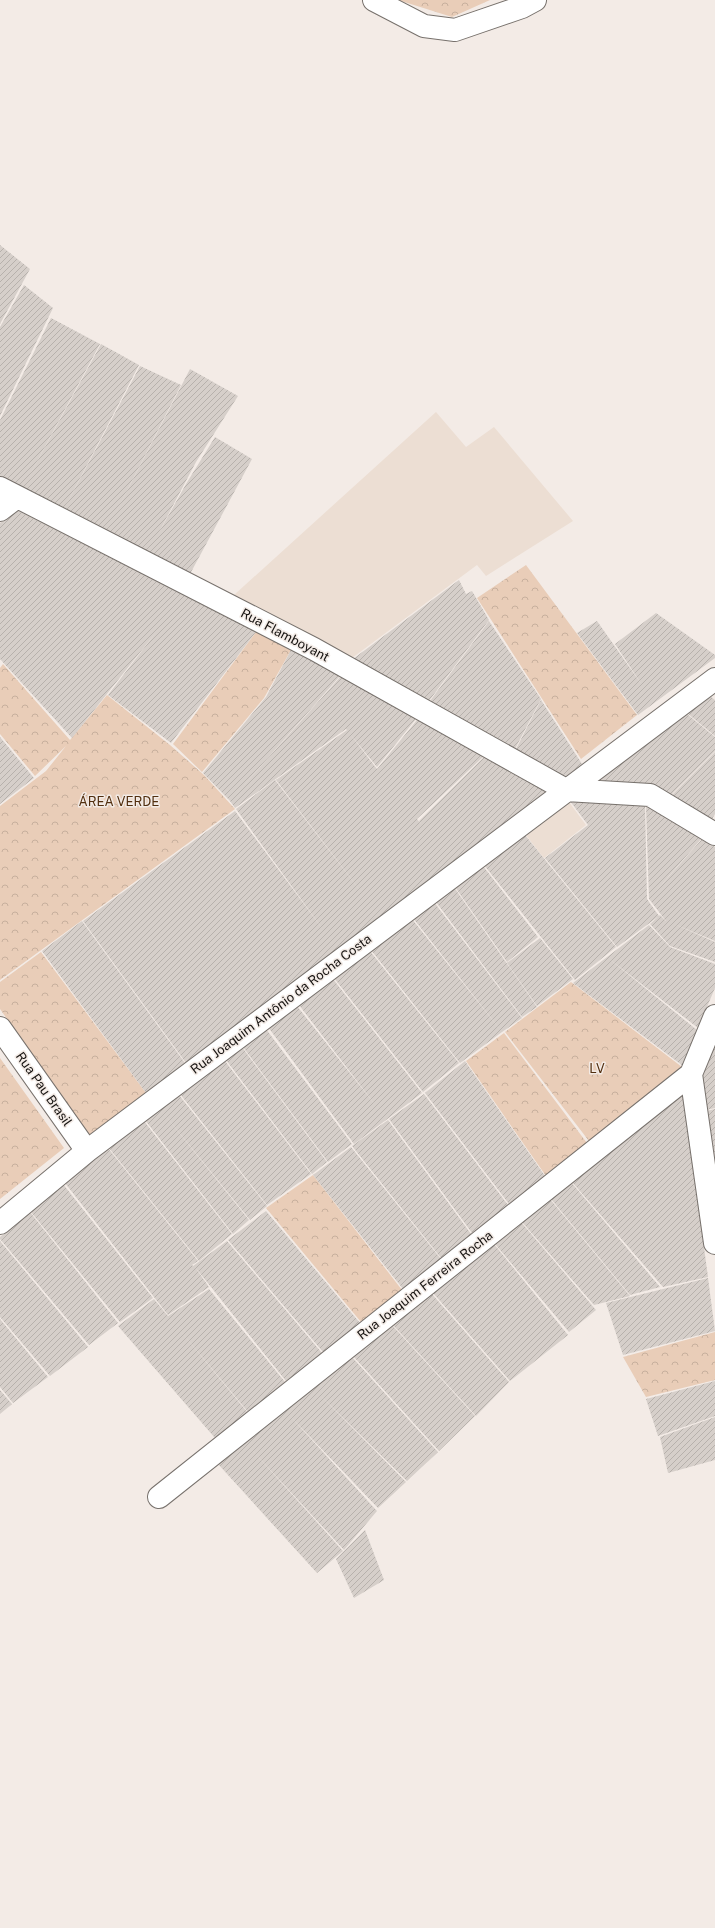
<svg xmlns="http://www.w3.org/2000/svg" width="715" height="1928" font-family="'Public Sans',sans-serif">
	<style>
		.built { fill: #ecded3 }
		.forest { fill: url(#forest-crowns) }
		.building { fill: url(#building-hatch) }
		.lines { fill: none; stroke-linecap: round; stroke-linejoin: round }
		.minor-casing { stroke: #77716c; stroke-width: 24 }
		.minor { stroke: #fff; stroke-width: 22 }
		.labels { text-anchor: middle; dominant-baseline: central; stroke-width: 3; stroke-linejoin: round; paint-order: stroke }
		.street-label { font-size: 13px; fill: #171412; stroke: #f3ebe6 }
		.park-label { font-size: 13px; fill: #522f0f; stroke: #f3ebe6 }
	</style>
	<defs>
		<pattern id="forest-crowns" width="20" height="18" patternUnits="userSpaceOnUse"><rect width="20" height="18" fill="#e9cdb8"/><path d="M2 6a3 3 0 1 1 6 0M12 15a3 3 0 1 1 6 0" fill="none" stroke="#c7af9d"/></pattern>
		<pattern id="building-hatch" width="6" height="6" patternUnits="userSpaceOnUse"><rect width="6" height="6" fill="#d6cfca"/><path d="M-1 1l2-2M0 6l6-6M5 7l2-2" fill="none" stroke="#b7b1ac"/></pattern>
	</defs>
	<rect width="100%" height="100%" fill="#f3ebe6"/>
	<path class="built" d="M436,412l30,35 28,-20 79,94 -87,55 -9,-11 -125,93 -118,-63z
		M569,802l17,23 -42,33 -19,-24z"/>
	<path class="forest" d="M398,0h92l-38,17z
		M526,565l111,150 -56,44 -104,-161z
		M256,632l35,18 -27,48 -62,74 -29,-28z
		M3,664l67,76 37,-45 63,50 34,30 31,34 -235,171v-174l46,-35 20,-25 -31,30 -35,-42v-66z
		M41,952l105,141 -57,42 -89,-126v-27z
		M571,982l111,85 -93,74 -84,-109z
		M504,1033l83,110 -41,33 -80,-115z
		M0,1058l64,90 -64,51z
		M313,1175l89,115 -41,32 -95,-114z
		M715,1332v48l-69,17 -23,-40z"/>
	<path class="building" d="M0,245l30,24 -30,55z
		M24,285l29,23 -53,108v-89z
		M51,318l49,26 -74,138 75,-138 38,21 -75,144 -64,-33v-56z
		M140,366l41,19 -68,133 77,-149 48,27 -42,66 -38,72 28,-50 29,-47 37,22 -62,115 -126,-65z
		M17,510l239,122 -85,111 -63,-48 49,-64 -85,107 -72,-79v-136z
		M459,580l7,14 6,-3 17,29 -60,81 -76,-42z
		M656,613l59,42v3l-77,57 -61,-82 20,-12 45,64 -27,-41z
		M489,621l52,78 -26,50 -85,-48z
		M291,650l49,26 -110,125 -27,-28 63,-76z
		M341,676l75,43 -39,48 -31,-38 -111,79 -5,-7z
		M710,696l5,4v36l-28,-23z
		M541,700l41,64 -16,12 -50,-27z
		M687,714l28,23v14l-44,44 -18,-11 -58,-3z
		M417,720l67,36 -67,63 5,6 -3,-4 65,-64 62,34 -360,272 -103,-142 152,-110 89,120 -88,-122 39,-29 90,117 -89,-117 71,-50 30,39z
		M0,737l34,41 -34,26z
		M715,752v62l-3,5 -40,-24z
		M570,801l75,4 2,94 12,17 -42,31 -72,-89 43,-33z
		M646,806l56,32 -53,61z
		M525,835l91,112 -41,33 -91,-115z
		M702,839l13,8v94l-41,-17 41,18v20l-45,-16 -20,-22 10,-9 6,6 -17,-22z
		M483,866l55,71 -31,25 -52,-75z
		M454,887l83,120 -15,10 -86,-115z
		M434,902l88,116 -20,14 -89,-114z
		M412,919l90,113 -42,31 -89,-113z
		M82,921l103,142 -39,30 -104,-142z
		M649,925l21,22 45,17v24l-17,40 -90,-70 89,72 -14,36 -110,-83z
		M540,938l33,41 -36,27 -30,-43z
		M370,951l89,112 -36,29 -89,-114z
		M333,979l89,114 -68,51 -86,-117 29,-21 79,100 -77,-101z
		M266,1029l86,115 -24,18 -85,-115z
		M715,1046v62l-9,2 -5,-35z
		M242,1047l85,115 -15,12 -86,-114z
		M225,1061l86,113 -44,31 -87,-111z
		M465,1061l80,115 -36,28 -84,-111z
		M683,1093l25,184 -45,10 -91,-105z
		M424,1094l84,111 -36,28 -83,-114z
		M179,1095l88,111 -17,14 -90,-111z
		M160,1109l89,111 -16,14 -88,-114z
		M715,1109v56l-9,-54z
		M388,1120l83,114 -30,24 -89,-112z
		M144,1121l88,113 -33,27 -90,-113z
		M351,1147l90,112 -38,30 -90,-114z
		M108,1148l90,113 -6,4 1,1 34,-25 95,112 -36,28 -91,-114 14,20 -41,28 -103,-132z
		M571,1182l89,105 -30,8 -79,-96z
		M63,1184l90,114 -33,24 -89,-110z
		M550,1199l80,97 -36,9 -72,-83z
		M266,1211l94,112 -37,29 -95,-112z
		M30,1212l88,111 -29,22 -89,-106v-2z
		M521,1222l75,88 -27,22 -74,-88z
		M0,1241l88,106 -38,29 -50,-59z
		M494,1244l74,91 -58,46 -77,-88z
		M708,1278l7,53 -92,24 -17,-52z
		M209,1289l76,93 -37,30 -70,-84 70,85 -33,25 -97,-112 36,-27 14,17z
		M432,1294l77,88 -33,34 -83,-91z
		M0,1319l48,58 -35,26 -13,-16z
		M392,1325l83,91 -36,35 -86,-95z
		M352,1357l86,95 -31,29 -86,-85 85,86 -28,26 -88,-92 87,95 -33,39 -92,-100 91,101 -26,22 -99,-109z
		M715,1381v35l-57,20 -12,-37z
		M0,1390l12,14 -12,10z
		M715,1417v43l-47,13 -8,-36z
		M365,1530l19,50 -30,18 -18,-39z"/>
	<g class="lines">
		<g class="minor-casing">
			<path id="minor" d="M374,0l50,26 31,4 67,-23 13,-7
				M0,488l314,161 252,141 84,5 65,39
				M0,510l17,-13
				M715,1016l-24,58 24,169
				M0,1028l87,123
				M0,1223l87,-72 628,-472
				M159,1497l532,-423"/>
		</g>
		<use href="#minor" class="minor"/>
	</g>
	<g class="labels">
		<g class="street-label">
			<text transform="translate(285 635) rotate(28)">Rua Flamboyant</text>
			<text transform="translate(281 1004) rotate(-37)">Rua Joaquim Antônio da Rocha Costa</text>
			<text transform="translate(44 1089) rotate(55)">Rua Pau Brasil</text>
			<text transform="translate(425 1285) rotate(-38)">Rua Joaquim Ferreira Rocha</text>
		</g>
		<g class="park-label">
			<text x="119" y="801">ÁREA VERDE</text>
			<text x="597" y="1068">LV</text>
		</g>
	</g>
</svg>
